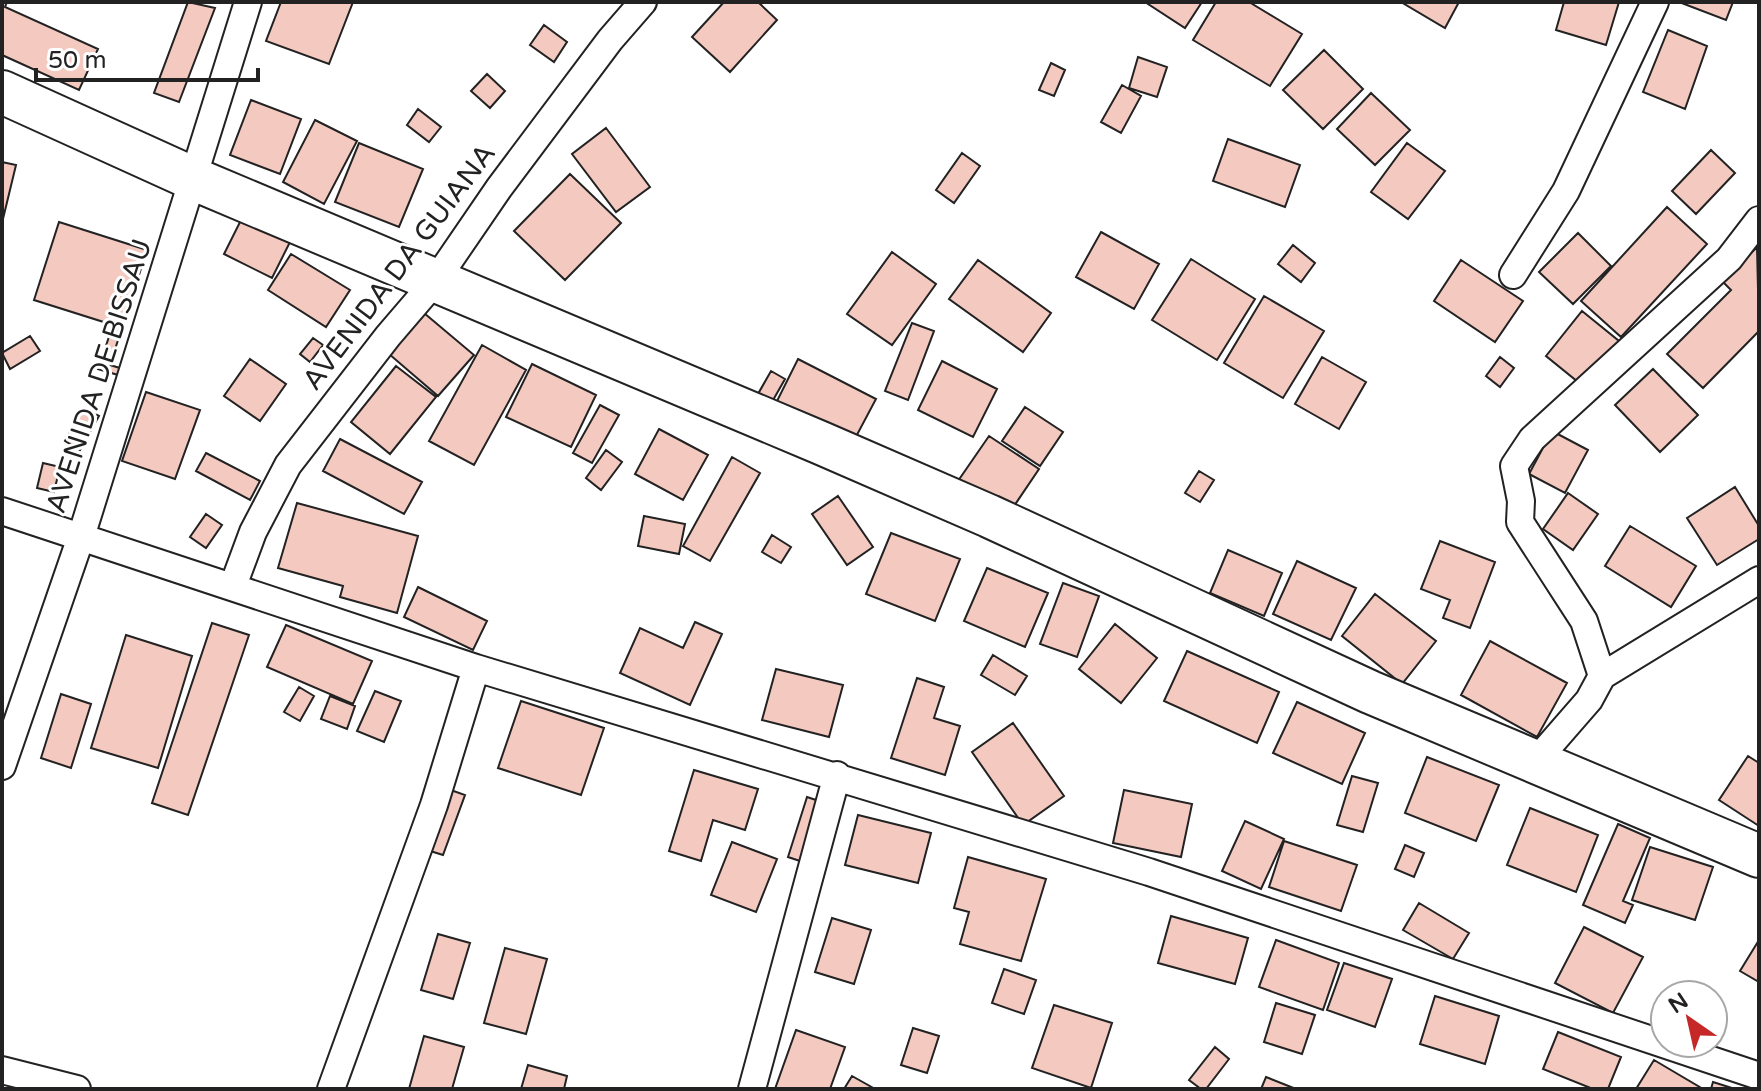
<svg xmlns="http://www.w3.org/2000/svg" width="1761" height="1091" font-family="'Varela Round',sans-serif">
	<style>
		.building { fill: #f3c9c0; stroke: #222; stroke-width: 2 }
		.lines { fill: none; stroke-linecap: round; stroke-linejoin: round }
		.street-casing { stroke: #222; stroke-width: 30 }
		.primary-casing { stroke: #222; stroke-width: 46 }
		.street { stroke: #fff; stroke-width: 26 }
		.primary { stroke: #fff; stroke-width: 42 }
		.labels { text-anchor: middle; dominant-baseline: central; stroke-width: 6; stroke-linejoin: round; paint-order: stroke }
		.street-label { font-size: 28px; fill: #222; stroke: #fff }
	</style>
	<rect width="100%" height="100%" fill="#fff"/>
	<path class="building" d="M2,2h5l-2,5 93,42 -19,41 -77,-35z
		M188,2l27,6 -36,94 -25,-9z
		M281,2h72l-24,62 -63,-23z
		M724,2h34l19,18 -47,52 -38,-35z
		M1145,2h57l-17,26z
		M1216,2h33l53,32 -32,52 -77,-46z
		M1401,2h58l-14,26z
		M1564,2h55l-13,43 -50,-15z
		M1679,2h54l-7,18z
		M544,25l23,17 -13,20 -24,-17z
		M1668,30l39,16 -22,63 -42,-17z
		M1324,50l39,39 -40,40 -40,-39z
		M1138,57l29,10 -10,30 -28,-9z
		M1051,63l14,7 -11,26 -15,-6z
		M487,74l18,17 -15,17 -19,-17z
		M1122,85l19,11 -20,37 -20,-11z
		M1371,93l39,37 -35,35 -38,-36z
		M251,100l50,19 -21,55 -50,-19z
		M418,109l23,18 -12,15 -22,-17z
		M315,120l42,21 -33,63 -41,-22z
		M606,128l44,59 -34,25 -44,-58z
		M1228,139l72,26 -15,42 -72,-26z
		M359,143l64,26 -24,58 -64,-25z
		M1407,143l38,28 -37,48 -37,-27z
		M1711,150l24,23 -39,41 -24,-23z
		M962,153l18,13 -26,37 -18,-13z
		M2,162l14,3 -14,58z
		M570,174l51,49 -56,57 -51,-49z
		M1667,207l40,37 -86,93 -40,-36z
		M242,218l48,24 -18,36 -48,-24z
		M59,222l88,28 -37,115 20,6 -2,7 -30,-9 15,-44 -79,-25z
		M1101,232l58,32 -25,45 -58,-32z
		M1578,233l33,33 -38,38 -34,-32z
		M1293,245l22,18 -14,19 -23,-18z
		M1757,247l2,84 -56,57 -36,-34 64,-64 -8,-8z
		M892,252l44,32 -44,61 -45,-31z
		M291,254l59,36 -24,37 -58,-37z
		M1191,259l64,40 -38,61 -65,-40z
		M978,260l73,53 -28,39 -74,-53z
		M1461,260l62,41 -28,41 -61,-41z
		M1264,296l60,35 -41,67 -59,-35z
		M1582,311l37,30 -36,45 -37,-30z
		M424,313l50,42 -36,41 -49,-42z
		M912,323l22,8 -26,69 -23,-9z
		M30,336l10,15 -30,18 -8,-16z
		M313,338l10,7 -13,17 -10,-8z
		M482,345l44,25 -52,95 -45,-24z
		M1322,357l44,25 -27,47 -44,-25z
		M1500,357l14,11 -14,19 -14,-11z
		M250,359l36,25 -26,37 -36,-25z
		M798,359l78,40 -26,49 -77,-39z
		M942,361l55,28 -24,48 -55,-27z
		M532,364l64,31 -25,52 -65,-30z
		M396,366l40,31 -46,57 -39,-32z
		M1653,369l45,46 -38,37 -45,-47z
		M771,371l14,8 -17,30 -14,-8z
		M146,392l54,18 -25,69 -53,-18z
		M600,405l19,10 -27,48 -19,-10z
		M1025,407l38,25 -23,34 -38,-25z
		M84,408l15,8 -19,34 -15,-9z
		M659,429l49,26 -25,45 -48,-26z
		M1552,431l36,19 -23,43 -36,-19z
		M989,436l50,33 -31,46 -50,-34z
		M340,439l82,43 -18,32 -81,-43z
		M606,450l16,12 -21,28 -15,-12z
		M206,453l54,28 -10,19 -54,-29z
		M732,457l28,16 -50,88 -27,-15z
		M43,463l17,4 -6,25 -17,-4z
		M1199,471l15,9 -14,22 -15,-9z
		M1735,487l24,39v13l-42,26 -30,-47z
		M1568,493l30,21 -25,36 -30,-21z
		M838,496l35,51 -26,18 -35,-51z
		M297,503l121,33 -21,77 -57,-16 3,-11 -65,-18z
		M206,514l16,11 -16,23 -16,-11z
		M644,516l41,8 -6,30 -41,-8z
		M1630,526l66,40 -25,41 -66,-41z
		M891,533l69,26 -25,62 -69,-27z
		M772,535l19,12 -10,16 -19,-11z
		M1440,541l55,21 -25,66 -27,-10 7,-18 -29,-11z
		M1228,550l54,23 -18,43 -54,-23z
		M1297,561l59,27 -25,52 -58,-26z
		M987,568l61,25 -23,54 -61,-26z
		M1063,583l36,13 -22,61 -37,-13z
		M418,587l69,34 -14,29 -69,-33z
		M1375,594l61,47 -34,43 -60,-48z
		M695,622l27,12 -32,71 -70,-32 20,-45 43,20z
		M212,623l37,12 -61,180 -36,-12z
		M1115,624l42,34 -36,45 -42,-34z
		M286,625l86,36 -19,43 -86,-37z
		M126,635l66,21 -34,112 -67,-20z
		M1490,641l77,42 -30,54 -76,-42z
		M1187,651l92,41 -22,51 -93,-42z
		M993,655l34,21 -12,19 -34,-20z
		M776,669l67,16 -14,52 -67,-17z
		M917,678l27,9 -10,31 26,8 -15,49 -54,-17z
		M299,687l15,9 -14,25 -16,-9z
		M375,691l26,10 -17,41 -27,-11z
		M61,694l30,10 -20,64 -30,-10z
		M330,696l25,10 -8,23 -26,-10z
		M521,701l83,27 -23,67 -83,-27z
		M1297,702l68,31 -23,51 -69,-31z
		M1013,723l51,73 -41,29 -51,-73z
		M1748,756l11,7v63l-40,-26z
		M1427,757l72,28 -23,56 -71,-28z
		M694,770l64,19 -13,41 -32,-10 -12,41 -32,-10z
		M1352,776l26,7 -15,49 -26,-7z
		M448,789l17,6 -22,60 -16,-5z
		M1124,790l68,14 -11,53 -68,-14z
		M807,797l18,6 -19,60 -18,-6z
		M1530,808l68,27 -22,57 -69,-27z
		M858,815l73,18 -13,50 -73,-18z
		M1245,821l39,18 -23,50 -39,-18z
		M1618,824l32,14 -27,63 10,4 -8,18 -42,-18z
		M1284,841l73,24 -16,46 -72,-24z
		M732,842l45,17 -21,53 -45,-17z
		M1405,845l19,8 -10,24 -19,-8z
		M1650,847l63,20 -18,53 -63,-20z
		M968,857l78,22 -25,82 -61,-17 9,-32 -15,-4z
		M1419,903l50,30 -16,26 -50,-29z
		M1171,916l77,22 -13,46 -77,-21z
		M832,918l39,12 -17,54 -39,-12z
		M1584,927l59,30 -30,56 -58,-30z
		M438,934l32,9 -17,56 -32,-9z
		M1276,940l63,23 -16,47 -64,-23z
		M1759,940v42l-19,-11z
		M505,948l42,11 -21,75 -42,-11z
		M1344,963l48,16 -17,48 -48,-17z
		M1004,969l32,11 -12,34 -32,-11z
		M1435,996l64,20 -14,48 -65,-20z
		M1276,1003l39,12 -13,39 -38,-12z
		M1054,1005l58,18 -21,65 -59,-20z
		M913,1028l26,8 -12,37 -26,-8z
		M796,1030l49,17 -15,42h-55z
		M1558,1032l63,25 -13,32h-15l-50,-20z
		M424,1036l40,11 -12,42h-43z
		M1215,1047l14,12 -23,30h-5l-12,-9z
		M1654,1060l49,29h-67z
		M528,1065l39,11 -3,13h-43z
		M852,1076l23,13h-31z
		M1266,1077l30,12h-35z
		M1713,1082l22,7h-24z"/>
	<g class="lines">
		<g class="street-casing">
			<path id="street" d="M1513,275l53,-84 89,-189
				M2,511l474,157 673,204 610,204
				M233,586l20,-54 35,-67 100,-129 48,-56 63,-92 111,-148 33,-38
				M1602,676l157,-96
				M1535,762l54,-62 13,-24 -18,-55 -64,-99 1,-21 -7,-35 18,-27 197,-180 30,-39
				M2,766l79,-229 167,-535
				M2,1070l75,19
				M331,1089l103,-284 42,-137
				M752,1089l85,-314"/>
		</g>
		<g class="primary-casing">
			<path id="primary" d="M2,92l192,87 627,264 168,73 381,176 389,164"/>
		</g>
		<use href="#street" class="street"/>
		<use href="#primary" class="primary"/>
	</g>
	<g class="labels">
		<g class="street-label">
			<text transform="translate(399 267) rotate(-53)">AVENIDA DA GUIANA</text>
			<text transform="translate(99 376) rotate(-72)">AVENIDA DE BISSAU</text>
		</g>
	</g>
	<rect width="1761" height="1091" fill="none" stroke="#222222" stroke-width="8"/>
	<g transform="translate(1689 1019) rotate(326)"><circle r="38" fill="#ffffff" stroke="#a7a7a7" stroke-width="2"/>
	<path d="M0-6L14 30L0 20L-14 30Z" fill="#c62828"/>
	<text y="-12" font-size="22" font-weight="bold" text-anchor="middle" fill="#222222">N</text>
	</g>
	<path d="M36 68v12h222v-12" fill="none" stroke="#222222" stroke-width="4"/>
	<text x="48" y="68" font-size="24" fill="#222222" stroke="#ffffff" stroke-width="6" paint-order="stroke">50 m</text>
</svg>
